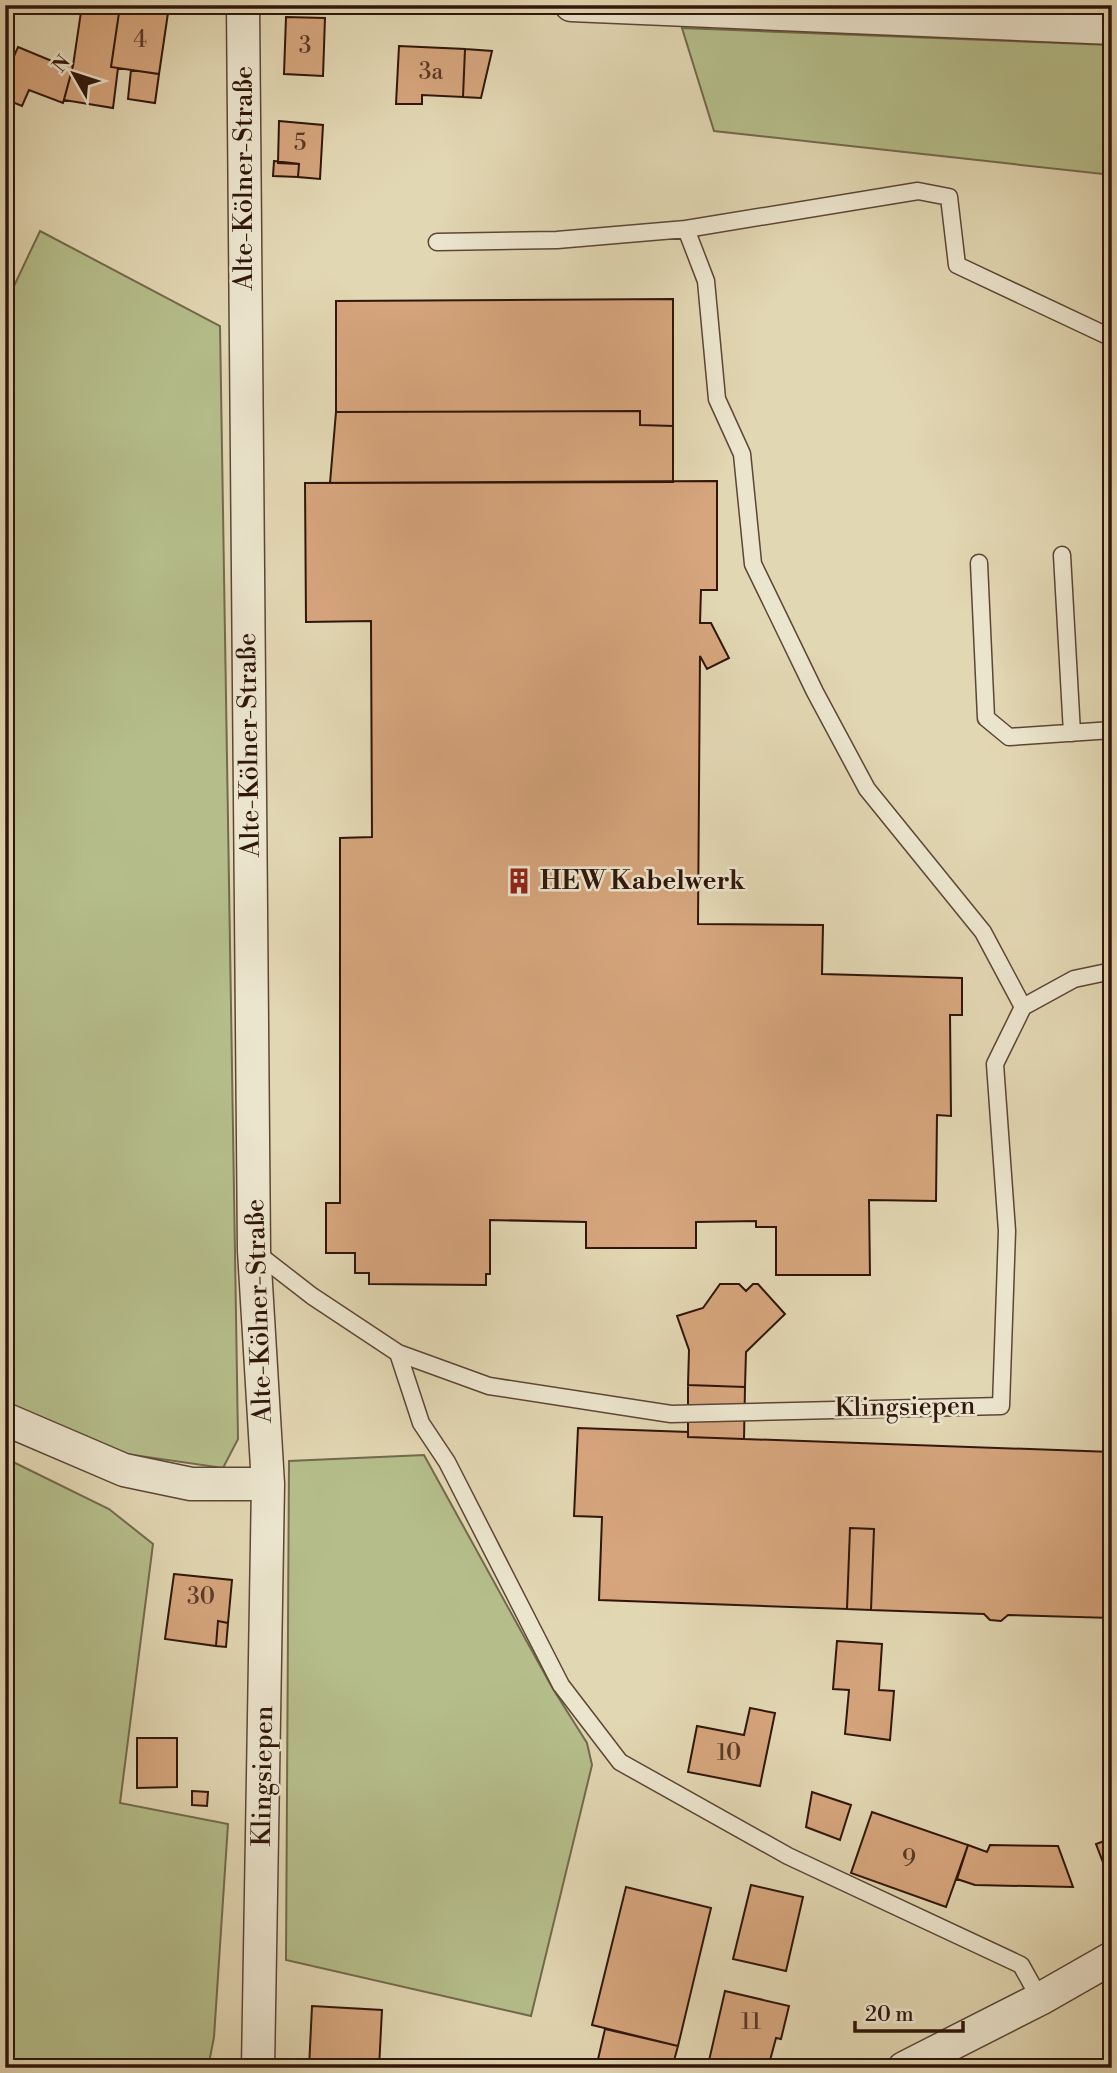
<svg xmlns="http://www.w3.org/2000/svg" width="1117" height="2073" font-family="'Libre Bodoni',serif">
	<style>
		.green { fill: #b5be8b; stroke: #726a4b; stroke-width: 2 }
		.building { fill: #d6a57d; stroke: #30160b; stroke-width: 2 }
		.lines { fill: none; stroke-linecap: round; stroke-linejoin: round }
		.lane-casing { stroke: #5c4635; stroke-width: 19 }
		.street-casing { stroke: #5c4635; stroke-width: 35 }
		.lane { stroke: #ece5ce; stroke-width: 16 }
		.street { stroke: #ece5ce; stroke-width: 32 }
		.labels { text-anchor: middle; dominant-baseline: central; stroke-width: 5; stroke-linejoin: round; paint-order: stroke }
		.number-label { font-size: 23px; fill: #5a3a28 }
		.street-label { font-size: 26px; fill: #30160b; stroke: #ece5ce }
		.poi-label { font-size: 26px; font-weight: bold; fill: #30160b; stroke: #ece5ce; text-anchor: start }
	</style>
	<rect width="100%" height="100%" fill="#e2d7b3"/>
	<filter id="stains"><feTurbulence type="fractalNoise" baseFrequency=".00286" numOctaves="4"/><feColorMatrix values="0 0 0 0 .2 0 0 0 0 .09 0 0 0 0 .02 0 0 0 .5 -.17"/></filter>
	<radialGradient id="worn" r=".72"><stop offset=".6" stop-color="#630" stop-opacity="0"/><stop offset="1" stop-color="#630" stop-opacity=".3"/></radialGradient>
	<path class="green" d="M813,5h299v11z
		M682,28l430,17v130l-398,-44z
		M40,231l180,95 18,1113 -15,29 -97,-14 -121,-50v-1099z
		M424,1455l129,234 34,54 5,22 -61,251 -245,-56 3,-499z
		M5,1458l104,51 44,35 -33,259 108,21 -14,213 -6,31h-203z"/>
	<path class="building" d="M82,5l38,1 -9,61 7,1 -5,40 -49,-8 9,-34z
		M120,6l48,7 -9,61 -48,-7z
		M286,17l39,1 -2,58 -39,-2z
		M399,46l66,3 -2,48 -41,-2v9h-26z
		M18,47l41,17 14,2 -10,37 -34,-13 -7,16 -17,-7v-23z
		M465,49l27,2 -11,47 -18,-1z
		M131,70l28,4 -4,29 -27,-4z
		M279,121l44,4 -3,54 -22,-2 1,-13 -21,-1z
		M274,161l25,3 -1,13 -25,-1z
		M673,299v127l-33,-1v-14l-304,1v-111z
		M640,411v14l33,1v56l-343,1 6,-71z
		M717,481v109h-16l-1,33h11l18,35 -22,11 -7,-13 -2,268 125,1 -1,49 140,4v37h-12l1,101 -14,-1 -1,86 -67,-1 1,75h-94v-48h-20v-6l-60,1v26h-110v-26l-96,-2v54h-4v11l-117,-1v-11h-14v-20h-29v-50h14v-365l32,-1 -1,-216 -65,1 -1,-139z
		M720,1284h19l7,7 7,-7h5l27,30 -39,38 -1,35 -57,-2 1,-35 -12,-34 26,-8z
		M688,1385l57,2 -1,52 -56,-2z
		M578,1428l110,4v5l424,15v166l-104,-3 -7,6 -11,-1 -6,-6 -113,-4 3,-81 -24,-1 -3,81 -248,-9 3,-83 -28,-1z
		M850,1528l24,1 -3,81 -24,-1z
		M174,1574l58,6 -4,43 -10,-2 -2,25 -51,-7z
		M218,1621l10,2 -2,24 -10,-1z
		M837,1641l45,3 -3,46 15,1 -4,49 -45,-6 4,-44 -16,-1z
		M750,1708l25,5 -15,73 -72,-14 9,-46 47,9z
		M137,1738h40v49l-40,1z
		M192,1791l16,1 -1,14 -15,-1z
		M812,1792l39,13 -11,35 -34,-13z
		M872,1812l96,33 -22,62 -95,-34z
		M1112,1838v48l-16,-42z
		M968,1845l19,7 3,-7 68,1 15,41 -98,-2 -18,-6z
		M751,1885l52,12 -17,74 -53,-12z
		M626,1887l85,21 -33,138 -86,-21z
		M725,1991l64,15 -8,33 -5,-1 -8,30 -60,-3z
		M312,2006l70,4 -3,58h-70z
		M605,2029l73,17 -6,22h-76z"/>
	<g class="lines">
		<g class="lane-casing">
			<path id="lane" d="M686,229l232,-38 31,6 8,68 155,73
				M437,242l120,-2 129,-11 20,52 11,118 25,55 11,110 62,128 52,97 116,143 40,75
				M1062,555l10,178
				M979,563l7,155 23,19 103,-7
				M254,1251l58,45 86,57 91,33 182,28 330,-8 6,-175 -12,-167 28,-57 51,-28 38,-8
				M398,1353l23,70 26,39 114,223 59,77 168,94 233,109 19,34"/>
		</g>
		<g class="street-casing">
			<path id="street" d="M243,5l11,1246 14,233 -10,584
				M571,5l541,23
				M5,1419l119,51 67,14h77
				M904,2068l136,-69 72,-41"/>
		</g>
		<use href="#lane" class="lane"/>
		<use href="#street" class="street"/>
	</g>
	<defs>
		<g id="building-bare" transform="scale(2.1)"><path d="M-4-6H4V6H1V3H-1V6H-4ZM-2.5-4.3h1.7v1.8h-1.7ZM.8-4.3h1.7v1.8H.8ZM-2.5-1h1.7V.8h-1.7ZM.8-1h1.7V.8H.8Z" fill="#8f2418" stroke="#ece5ce" stroke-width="2.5" paint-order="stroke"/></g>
	</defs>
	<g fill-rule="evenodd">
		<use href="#building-bare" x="519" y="881"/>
	</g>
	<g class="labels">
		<g class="number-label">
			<text x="140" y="40">4</text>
			<text x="305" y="46">3</text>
			<text x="431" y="72">3a</text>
			<text x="300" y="143">5</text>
			<text x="201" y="1597">30</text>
			<text x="729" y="1753">10</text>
			<text x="909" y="1859">9</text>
			<text x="751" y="2022">11</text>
		</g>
		<g class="street-label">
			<text transform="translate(244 178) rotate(-90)">Alte-Kölner-Straße</text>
			<text transform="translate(249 745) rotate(-91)">Alte-Kölner-Straße</text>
			<text transform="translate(259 1311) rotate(-92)">Alte-Kölner-Straße</text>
			<text transform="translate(905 1407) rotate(-1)">Klingsiepen</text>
			<text transform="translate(263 1776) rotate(-89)">Klingsiepen</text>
		</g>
		<g class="poi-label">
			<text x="540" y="881">HEW Kabelwerk</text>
		</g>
	</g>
	<rect width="1117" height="2073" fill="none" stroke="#e2d7b3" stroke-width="28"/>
	<rect x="7" y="7" width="1103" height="2059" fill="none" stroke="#30160b" stroke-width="3.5"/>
	<rect x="14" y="14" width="1089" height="2045" fill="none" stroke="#30160b" stroke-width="2"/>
	<g transform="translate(74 74) rotate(309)" stroke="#ece5ce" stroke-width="5" paint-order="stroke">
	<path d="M0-5L12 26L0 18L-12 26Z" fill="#30160b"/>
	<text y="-10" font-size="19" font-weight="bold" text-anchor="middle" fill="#30160b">N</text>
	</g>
	<path d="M855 2021v10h108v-10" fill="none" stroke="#30160b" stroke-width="3.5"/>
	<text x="865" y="2021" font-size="21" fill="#30160b" stroke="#ece5ce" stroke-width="5" paint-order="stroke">20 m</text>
	<rect width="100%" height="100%" filter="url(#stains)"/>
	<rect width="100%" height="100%" fill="url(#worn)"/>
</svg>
